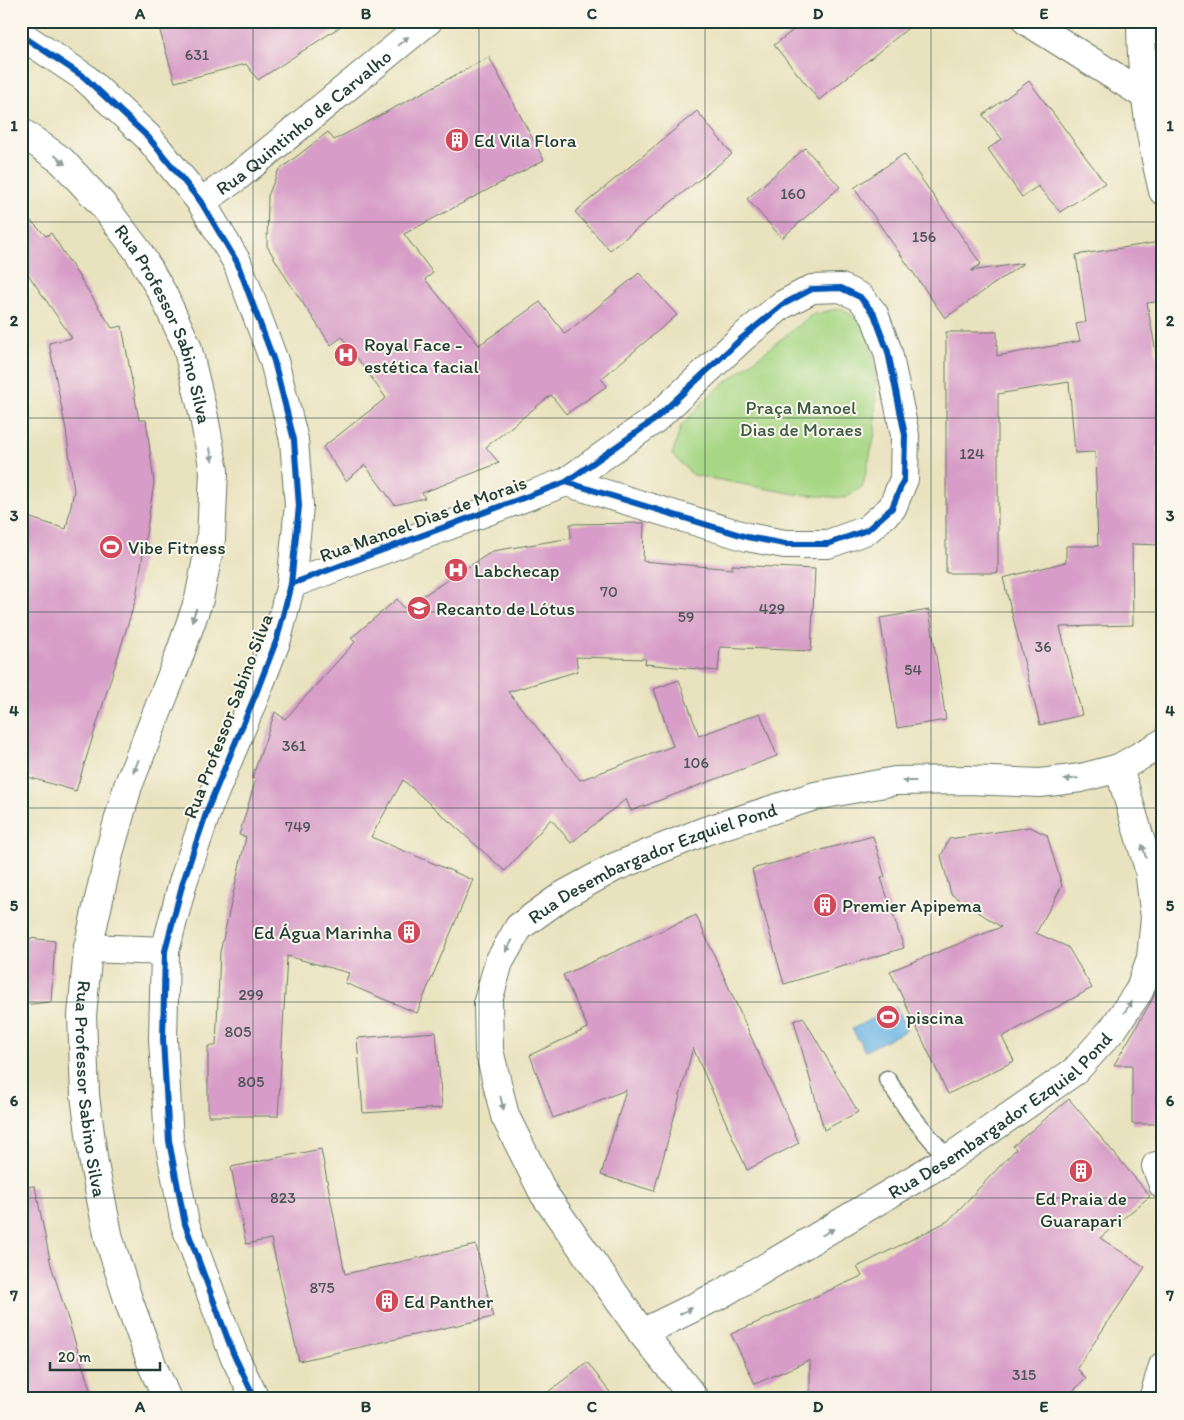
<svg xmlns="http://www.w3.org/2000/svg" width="1184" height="1420" font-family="Itim,sans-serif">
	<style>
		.green { fill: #a7d785; stroke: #638a5c }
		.water { fill: #6db5e5; stroke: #46798c }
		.building { fill: #d79cc7 }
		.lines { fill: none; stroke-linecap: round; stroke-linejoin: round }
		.service-casing { stroke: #667764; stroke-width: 19 }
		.minor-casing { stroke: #667764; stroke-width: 30 }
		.tertiary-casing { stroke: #667764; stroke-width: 30 }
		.secondary-casing { stroke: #667764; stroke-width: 30 }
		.service { stroke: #fff; stroke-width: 16 }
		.minor { stroke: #fff; stroke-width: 28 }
		.tertiary { stroke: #fff; stroke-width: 28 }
		.secondary { stroke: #fff; stroke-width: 28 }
		.cycleway-casing { stroke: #fbf7ec; stroke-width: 9 }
		.cycleway { stroke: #0057b8; stroke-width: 6 }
		.oneway { fill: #8f9e9a }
		.grid { fill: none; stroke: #1f3d34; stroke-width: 1; stroke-opacity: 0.55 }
		.labels { text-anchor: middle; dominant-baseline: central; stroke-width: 4; stroke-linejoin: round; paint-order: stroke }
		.number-label { font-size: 16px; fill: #4d5559 }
		.street-label { font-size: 19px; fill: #1f3d34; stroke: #fbf7ec }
		.poi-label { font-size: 19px; fill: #1f3d34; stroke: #fbf7ec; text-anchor: start }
		.park-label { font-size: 19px; fill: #3a5c44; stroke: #fbf7ec }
		.neatline { fill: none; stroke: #1f3d34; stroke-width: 2 }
		.grid-label { font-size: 16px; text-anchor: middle; font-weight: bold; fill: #1f3d34 }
	</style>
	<rect width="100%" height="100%" fill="#fbf7ec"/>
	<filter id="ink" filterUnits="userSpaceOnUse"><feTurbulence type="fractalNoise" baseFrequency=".02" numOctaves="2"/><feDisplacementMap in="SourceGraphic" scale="10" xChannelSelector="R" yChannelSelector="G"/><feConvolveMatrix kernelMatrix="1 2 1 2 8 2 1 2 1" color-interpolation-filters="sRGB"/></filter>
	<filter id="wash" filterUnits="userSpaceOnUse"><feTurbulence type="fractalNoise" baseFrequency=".0096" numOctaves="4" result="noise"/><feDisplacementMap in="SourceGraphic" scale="20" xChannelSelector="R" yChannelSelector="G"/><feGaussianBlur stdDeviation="1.12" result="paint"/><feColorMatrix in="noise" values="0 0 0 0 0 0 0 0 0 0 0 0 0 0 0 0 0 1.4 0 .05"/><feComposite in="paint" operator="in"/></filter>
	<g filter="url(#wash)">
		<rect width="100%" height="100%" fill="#e9e2be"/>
		<path class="green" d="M842,308l22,17 12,41 -1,68 -12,52 -18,12 -50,-4 -102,-19 -21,-20 9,-29 30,-32 102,-80z"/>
		<path class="water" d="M896,1006l11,24 -42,21 -13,-22z"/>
		<g id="blocks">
			<path class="building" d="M157,21h192l-91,59 -12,-16 -71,18z
				M805,21h112l-98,79 -45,-55z
				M489,57l55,103 -140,74 29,39 -8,6 54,66 61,-43 25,32 74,-61 38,42 -76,64 6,7 -41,28 -15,-19 -65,52 13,16 -77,30 3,5 -30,7 -30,-40 -19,16 -23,-34 63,-49 -44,-61 -11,8 -41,-61 -23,-38 1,-50 10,-25 50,-39 6,8z
				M1029,81l76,102 -45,29 -22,-26 -16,11 -34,-48 14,-10 -19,-24z
				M697,111l35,43 -122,96 -35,-38z
				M805,148l35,39 -58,51 -35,-39z
				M904,154l77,110 -10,7 53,-8 -79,55 -91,-130z
				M21,211l25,25 5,-3 61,95 10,-2 17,94h7l8,63 -18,115 -60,193 -55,-16v-260l45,14 8,-38 -8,-61 -17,-87 23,-5 -51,-74z
				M1160,242l3,17v42l-16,2 16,88v55l-6,1 5,98 -30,-1 1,81 -73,2 22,88 -42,10 -37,-147 63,-16v-16h32l-3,-94 -20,1 -6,-71 -71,12v179h-52v-241h51v24l83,-15 -4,-17 10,-2 -10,-67z
				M644,523l-1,38 89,8v-4l83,4 -4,82 -91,-4 -2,24 -73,-7 1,-5 -70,-2 2,14 -70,21 72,88 93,-34 -19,-57 25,-9 20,56 61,-23 17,43 -146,55 -5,-12 -55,44 -20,-24 -46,52 -102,-91 -32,57 102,43 -56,133 -72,-30 4,-10 -62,-17 -9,160h-70v-70h8l4,-94 26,-115 -7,-2 17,-56 -4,-1 23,-66 10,7 70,-77 -4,-4 46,-39 7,9 89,-57 78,-13 -1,-14z
				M929,610l17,110 -49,8 -17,-110z
				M1030,827l17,8 15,51 -26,47 32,14 24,41 -90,49 12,24 -66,33 -58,-123 111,-44 -50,-33 -10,-38 8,-17z
				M873,836l12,41 -4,1 23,70 -120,36 -21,-74 -1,1 -10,-42z
				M696,915l103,228 -52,27 -54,-122 -39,143 -53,-16 25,-85 -73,28 -23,-63 58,-27 -25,-53z
				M21,937l34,4 -4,61 -30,3z
				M1163,977v147h-31v-59h-18l38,-65z
				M803,1017l55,95 -34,18 -30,-109z
				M436,1032l6,76 -79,5 -6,-75z
				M1069,1099l81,97 -50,42 45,29 -68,101 9,11 -22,20h-254v-39l-55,24 -24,-50 131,-58 -5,-9 91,-46 68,-72 -3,-3z
				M321,1149l24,125 131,-29 17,72 -194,44 -28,-122 -25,5 -15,-77z
				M35,1186l16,79 42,134h-64l-8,-11v-201z
				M587,1362l28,37h-76z"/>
		</g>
	</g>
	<g filter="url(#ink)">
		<use href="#blocks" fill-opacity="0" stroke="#667764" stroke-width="1"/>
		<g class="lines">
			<g class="service-casing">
				<path id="service" d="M887,1079l24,36 37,44"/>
			</g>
			<g class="minor-casing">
				<g id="minor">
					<path d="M1027,21l119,75"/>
					<path id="s1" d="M201,202l36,-25 191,-156"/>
					<path d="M291,584l275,-102 88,-62 88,-82 40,-33 30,-16 29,-1 19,9 14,17 14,38 17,83 -1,44 -12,29 -25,22 -39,14h-43l-38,-7 -181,-55"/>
					<path d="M1156,1166l7,19"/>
					<path id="s2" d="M642,1333l79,-39 227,-135 127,-88 38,-42 26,-38 12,-33 4,-40 -6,-49 -30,-101"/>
					<path id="s3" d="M695,1399l-53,-66 -98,-139 -39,-78 -16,-66 -1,-49 11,-39 20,-35 43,-31 53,-29 90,-36 110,-35 80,-15 72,-1 73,3 41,-5 38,-10 44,-25"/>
					<path d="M1153,1399l10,-33"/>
				</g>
			</g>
			<g class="tertiary-casing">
				<path id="tertiary" d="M1141,21c0,56 9,116 22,170"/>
			</g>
			<g class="secondary-casing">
				<g id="secondary">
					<path d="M21,35l63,42 64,60 53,65 36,60 37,99 20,79 5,66 -8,78 -14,55 -20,52 -49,117 -25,74 -18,69 -2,88 6,102 16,83 48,129 22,46"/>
					<path id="s4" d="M21,132l40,28 42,45 35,46 25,43 24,52 17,71 10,54 -3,68 -12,60 -22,63 -49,124 -18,64 -22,98 -6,68 3,79 9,69 15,75 19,60 25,68 14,32"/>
					<path d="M88,948l77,3"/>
				</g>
			</g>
			<use href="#service" class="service"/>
			<use href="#minor" class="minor"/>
			<use href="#tertiary" class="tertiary"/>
			<use href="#secondary" class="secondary"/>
			<g class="cycleway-casing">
				<path id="cycleway" d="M21,35l63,42 64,60 53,65 36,60 37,99 20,79 5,66 -8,78 -14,55 -20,52 -49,117 -25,74 -18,69 -2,88 6,102 16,83 48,129 22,46
					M291,584l275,-102 88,-62 88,-82 40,-33 30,-16 29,-1 19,9 14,17 14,38 17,83 -1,44 -12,29 -25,22 -39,14h-43l-38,-7 -181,-55"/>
			</g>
			<use href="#cycleway" class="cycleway"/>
		</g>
		<defs><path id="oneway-solid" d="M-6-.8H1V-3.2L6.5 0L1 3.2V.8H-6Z" transform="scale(1.25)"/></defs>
		<g class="oneway">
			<use href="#oneway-solid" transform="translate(403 41) rotate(-39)"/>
			<use href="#oneway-solid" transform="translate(60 160) rotate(41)"/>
			<use href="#oneway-solid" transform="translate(211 454) rotate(80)"/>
			<use href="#oneway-solid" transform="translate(194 615) rotate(110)"/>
			<use href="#oneway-solid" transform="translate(136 766) rotate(112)"/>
			<use href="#oneway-solid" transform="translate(1071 779) rotate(173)"/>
			<use href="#oneway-solid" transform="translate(909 781) rotate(180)"/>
			<use href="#oneway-solid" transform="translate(1144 851) rotate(-107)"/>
			<use href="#oneway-solid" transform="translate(509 946) rotate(120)"/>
			<use href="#oneway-solid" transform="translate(1128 1007) rotate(-56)"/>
			<use href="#oneway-solid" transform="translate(502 1103) rotate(76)"/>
			<use href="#oneway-solid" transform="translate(828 1232) rotate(-30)"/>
			<use href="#oneway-solid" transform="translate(686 1311) rotate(-26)"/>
		</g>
	</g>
	<path class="grid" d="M253,21v1378M479,21v1378M705,21v1378M931,21v1378M21,222h1142M21,418h1142M21,612h1142M21,808h1142M21,1002h1142M21,1198h1142"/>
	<defs>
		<g id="building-disc" transform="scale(1.25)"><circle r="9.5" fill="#d1495b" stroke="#fbf7ec"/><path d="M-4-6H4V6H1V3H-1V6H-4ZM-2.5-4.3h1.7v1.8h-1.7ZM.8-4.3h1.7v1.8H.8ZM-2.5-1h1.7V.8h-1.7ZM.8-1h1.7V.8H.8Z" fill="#fff"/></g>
		<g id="hospital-disc" transform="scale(1.25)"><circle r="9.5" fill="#d1495b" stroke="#fbf7ec"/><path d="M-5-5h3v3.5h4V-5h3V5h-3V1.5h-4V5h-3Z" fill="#fff"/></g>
		<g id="stadium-disc" transform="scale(1.25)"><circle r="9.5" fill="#d1495b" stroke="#fbf7ec"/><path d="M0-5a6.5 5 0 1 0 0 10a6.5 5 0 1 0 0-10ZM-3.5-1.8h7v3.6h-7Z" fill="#fff"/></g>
		<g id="school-disc" transform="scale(1.25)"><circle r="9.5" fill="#d1495b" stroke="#fbf7ec"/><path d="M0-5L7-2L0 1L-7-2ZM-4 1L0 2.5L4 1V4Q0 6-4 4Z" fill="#fff"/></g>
	</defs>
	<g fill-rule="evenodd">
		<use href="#building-disc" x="457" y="140"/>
		<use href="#hospital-disc" x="346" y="355"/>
		<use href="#stadium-disc" x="111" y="547"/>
		<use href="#hospital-disc" x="456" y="570"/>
		<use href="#school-disc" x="419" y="608"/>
		<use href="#building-disc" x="825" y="905"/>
		<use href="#building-disc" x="409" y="932"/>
		<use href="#stadium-disc" x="888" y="1017"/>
		<use href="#building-disc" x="1081" y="1171"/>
		<use href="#building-disc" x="387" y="1301"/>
	</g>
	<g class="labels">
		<g class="number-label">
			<text x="197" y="54">631</text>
			<text x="793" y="193">160</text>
			<text x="924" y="236">156</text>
			<text x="972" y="453">124</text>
			<text x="609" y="591">70</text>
			<text x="772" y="608">429</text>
			<text x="686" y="616">59</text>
			<text x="1043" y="646">36</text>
			<text x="913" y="669">54</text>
			<text x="294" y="745">361</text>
			<text x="696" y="762">106</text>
			<text x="298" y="826">749</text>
			<text x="251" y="994">299</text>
			<text x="238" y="1031">805</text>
			<text x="251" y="1081">805</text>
			<text x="283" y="1197">823</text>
			<text x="322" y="1287">875</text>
			<text x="1024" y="1374">315</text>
		</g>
		<g class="street-label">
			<text stroke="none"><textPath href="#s1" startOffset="130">Rua Quintinho de Carvalho</textPath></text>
			<text stroke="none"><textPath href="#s4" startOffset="246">Rua Professor Sabino Silva</textPath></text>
			<text transform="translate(423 519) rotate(-20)">Rua Manoel Dias de Morais</text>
			<text transform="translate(228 716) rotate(-69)">Rua Professor Sabino Silva</text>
			<text stroke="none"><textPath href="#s3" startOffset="689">Rua Desembargador Ezquiel Pond</textPath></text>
			<text stroke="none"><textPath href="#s4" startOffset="1041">Rua Professor Sabino Silva</textPath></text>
			<text stroke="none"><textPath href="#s2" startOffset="420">Rua Desembargador Ezquiel Pond</textPath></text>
		</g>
		<g class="poi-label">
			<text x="474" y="140">Ed Vila Flora</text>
			<text x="364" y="344">Royal Face -<tspan x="364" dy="22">estética facial</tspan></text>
			<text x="128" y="547">Vibe Fitness</text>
			<text x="474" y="570">Labchecap</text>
			<text x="436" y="608">Recanto de Lótus</text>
			<text x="842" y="905">Premier Apipema</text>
			<text x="392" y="932" text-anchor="end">Ed Água Marinha</text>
			<text x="906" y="1017">piscina</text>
			<text x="1081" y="1198" text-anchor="middle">Ed Praia de<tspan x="1081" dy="22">Guarapari</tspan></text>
			<text x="404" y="1301">Ed Panther</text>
		</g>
		<g class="park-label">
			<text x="801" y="407">Praça Manoel<tspan x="801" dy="22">Dias de Moraes</tspan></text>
		</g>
	</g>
	<rect width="1184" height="1420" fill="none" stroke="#fbf7ec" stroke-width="55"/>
	<path d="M50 1362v8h110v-8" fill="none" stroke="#1f3d34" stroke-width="2.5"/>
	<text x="58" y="1362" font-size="15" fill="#1f3d34" stroke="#fbf7ec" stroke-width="4" paint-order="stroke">20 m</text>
	<rect x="28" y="28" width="1128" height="1364" class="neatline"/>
	<g class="grid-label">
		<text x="140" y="19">A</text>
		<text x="366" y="19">B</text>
		<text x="592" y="19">C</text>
		<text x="818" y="19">D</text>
		<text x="1044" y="19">E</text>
		<text x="14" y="131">1</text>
		<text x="1170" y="131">1</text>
		<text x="14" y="326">2</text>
		<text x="1170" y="326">2</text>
		<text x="14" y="521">3</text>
		<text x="1170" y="521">3</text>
		<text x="14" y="716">4</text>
		<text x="1170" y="716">4</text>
		<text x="14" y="911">5</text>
		<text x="1170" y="911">5</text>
		<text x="14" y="1106">6</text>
		<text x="1170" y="1106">6</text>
		<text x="14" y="1301">7</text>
		<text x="1170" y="1301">7</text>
		<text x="140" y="1412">A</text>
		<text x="366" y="1412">B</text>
		<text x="592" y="1412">C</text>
		<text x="818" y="1412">D</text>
		<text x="1044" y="1412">E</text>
	</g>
</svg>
